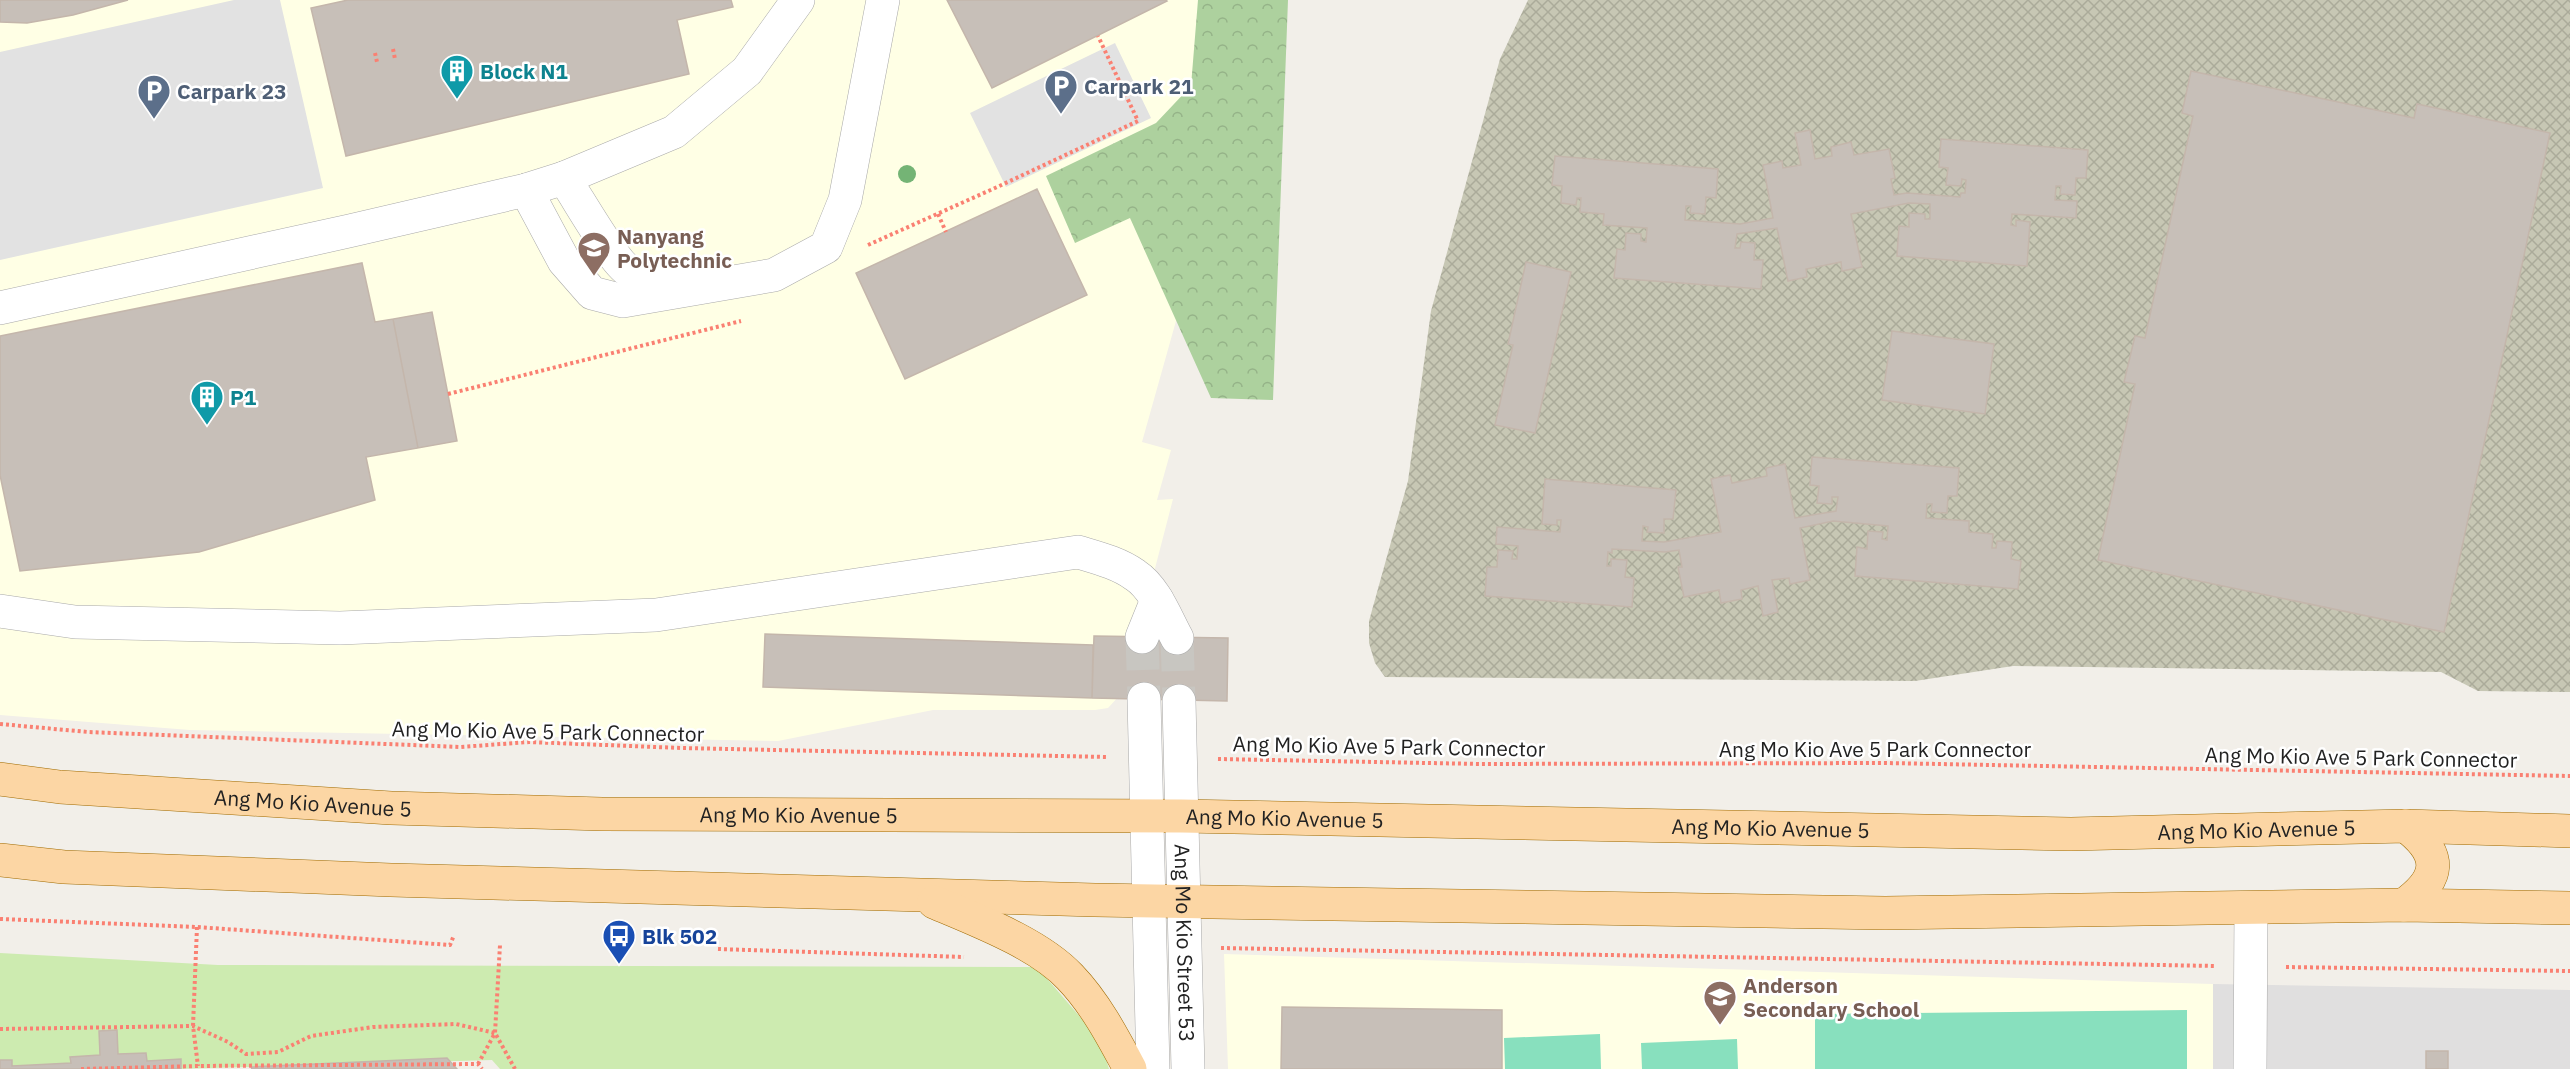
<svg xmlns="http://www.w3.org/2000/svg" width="2570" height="1069" font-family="'IBM Plex Sans',sans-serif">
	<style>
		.residential { fill: #e0dfdf }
		.education { fill: #ffffe5 }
		.construction { fill: url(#construction-cross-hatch) }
		.grass { fill: #cdebb0 }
		.forest { fill: url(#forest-crowns) }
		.pitch { fill: #88e0be }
		.parking { fill: #e2e2e2 }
		.building { fill: #c7bfb8; stroke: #c4b6ab; stroke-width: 1.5 }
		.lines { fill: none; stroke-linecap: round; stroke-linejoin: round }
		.minor-tunnel { stroke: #c8c6c1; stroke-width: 33; stroke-dasharray: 33 16; stroke-linecap: butt }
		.minor-casing { stroke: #a9a9a9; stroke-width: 34 }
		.major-casing { stroke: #a06b00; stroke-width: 34 }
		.path { stroke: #fa8072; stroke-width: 4; stroke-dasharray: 3 3; stroke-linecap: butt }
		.minor { stroke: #fff; stroke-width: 33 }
		.major { stroke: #fcd6a4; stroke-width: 33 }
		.tree { fill: #74b475 }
		.labels { text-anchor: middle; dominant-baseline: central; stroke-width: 5; stroke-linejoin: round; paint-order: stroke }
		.culture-label { font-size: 21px; font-weight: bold; fill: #0d838f; stroke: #fff; text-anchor: start }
		.service-label { font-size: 21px; font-weight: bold; fill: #4e5e75; stroke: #fff; text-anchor: start }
		.education-label { font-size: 21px; font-weight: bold; fill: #785e54; stroke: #fff; text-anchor: start }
		.street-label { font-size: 21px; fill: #222; stroke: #fff }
		.transit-label { font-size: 21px; font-weight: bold; fill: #164399; stroke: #fff; text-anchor: start }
	</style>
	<defs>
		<pattern id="construction-cross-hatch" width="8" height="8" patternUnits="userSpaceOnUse" patternTransform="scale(1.5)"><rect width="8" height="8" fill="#c7c7b4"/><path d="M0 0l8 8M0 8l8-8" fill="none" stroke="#abab9a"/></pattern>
		<pattern id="forest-crowns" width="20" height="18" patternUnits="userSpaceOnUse" patternTransform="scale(1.5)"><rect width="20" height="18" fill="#add19e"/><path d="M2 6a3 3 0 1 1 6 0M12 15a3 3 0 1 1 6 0" fill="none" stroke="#95b388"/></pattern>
	</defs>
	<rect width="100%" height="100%" fill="#f2efe9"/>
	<path class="residential" d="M2213,984l357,6v79h-357z"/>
	<path class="education" d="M0,0h1236l-1,111 -93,331 29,8 -14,50 16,-1 -48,185 -5,11 -12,13 -13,2h-162l-155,31 -588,-11 -190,-15z
		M1224,954l989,30v85h-985z"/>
	<path class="construction" d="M1528,0h1042v692l-92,-1 -37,-19 -428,-6 -98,15 -530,-4 -10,-14 -6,-20v-22l39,-140 23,-170 69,-252z"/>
	<path class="grass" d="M0,953l218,12 819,2 63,73 9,29h-609l-8,-9 -317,9h-175z"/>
	<path class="forest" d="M1198,0h90l-15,400 -62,-2 -81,-180 -55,25 -29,-67 110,-53 35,-37z"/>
	<path class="pitch" d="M2187,1010v59h-372v-55z
		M1600,1034l1,35h-96l-1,-31z
		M1737,1039l1,30h-96l-1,-26z"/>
	<path class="parking" d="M234,0h46l43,188 -323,72v-208z
		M1115,43l36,75 -145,69 -36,-74z"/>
	<path class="building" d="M0,0h128l-55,15 -46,8 -27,-1z
		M348,0h383l2,7 -56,13 12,54 -343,82 -35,-148z
		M947,0h219l1,1 -175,87z
		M2191,71l223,47 3,-14 133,29 -106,499 -346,-72 37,-176 -11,-2 11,-46 10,2 48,-222 -11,-3z
		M1810,130l5,29 17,-3 -1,-9 20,-5 3,13 35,-6 6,29 -4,1 3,16 13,-2 53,4 1,-4h4l1,-13 -4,-1 -1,7 -15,-1 2,-17 -9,-1 2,-28 147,11 -2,28h-10l-1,17 -15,-1 1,-8h-5l-1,14 22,1 -1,17 -64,-4 -1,11 5,1v-6l14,2 -3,44 -130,-10 2,-30 10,1v-14l16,1v5h5v-15l-21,-1 -58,11 11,53 -20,4 -1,-9 -35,7 1,8 -19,4 -11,-53 -40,6 -2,14h5l1,-6 14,1 -1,17h9l-2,29 -147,-11 3,-29 8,1 1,-17 15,1v7l5,1 1,-14 -44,-3 1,-11 -24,-2 1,-14h-4l-1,7 -15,-2 1,-17 -10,-1 3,-29 163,13 -2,29 -10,-1 -1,17 -15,-1 1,-7h-5l-1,14 55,4 33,-6 -10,-53 19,-4 1,7 18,-3 -6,-32z
		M1037,189l50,106 -182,84 -49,-106z
		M1526,262l45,10 -36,161 -40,-8 18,-80 -5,-1z
		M362,263l13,59 18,-3 25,129 -52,9 9,43 -176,52 -179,19 -20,-96v-139z
		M432,312l25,129 -39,7 -25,-129z
		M1892,331l102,13 -9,70 -103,-14z
		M1812,457l147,11 -2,28h-9l-1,17 -16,-1 1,-8h-5l-1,14 43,3v11l24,2 -1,14h4l1,-7 15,1 -1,17 10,2 -3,28 -163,-13 2,-29 10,2 1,-18 15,1 -1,7 5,1 1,-14 -55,-5 -33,7 10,52 -20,4 -1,-6 -17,2 6,32 -15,4 -5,-30 -17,4 1,9 -21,4 -2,-13 -35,7 -6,-30h4l-3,-17 -14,2 -53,-3v4l-4,-1 -1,14h4v-7l16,1 -2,17 9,1 -2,29 -147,-11 2,-29h10l1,-17 15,1 -1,8h5l1,-13 -22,-2 1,-17 63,5 1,-12h-4v5l-15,-1 3,-45 131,11 -3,29h-9v14l-17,-1 1,-5 -5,-1 -1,15 22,1 57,-10 -10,-53 19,-4 2,8 35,-7 -1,-8 19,-4 10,54 41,-7 2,-14h-6v7l-15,-1 2,-17 -9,-1z
		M765,634l328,11 -1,53 -329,-11z
		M1094,636l134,2 -1,63 -135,-3z
		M1282,1007l220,3v59h-221z
		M117,1030l1,24 28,-1 1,8 34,-2v10h-181v-9h12v6l59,-3 -1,-6 30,-2 -1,-24z
		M2426,1051h22v18h-22z
		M447,1058l10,11h-205l-1,-2z"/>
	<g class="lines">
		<path class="minor-tunnel" d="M1142,637l2,62
			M1177,638l2,63"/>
		<g class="minor-casing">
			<g id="minor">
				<path d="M564,178c13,19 50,85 65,93 19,9 42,5 61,3"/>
				<path d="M526,190l38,71 28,32 31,8 151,-26 52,-28 19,-47 38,-200"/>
				<path d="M0,308l349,-77 177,-41 38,-12 110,-46 73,-61 51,-71"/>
				<path d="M0,611l75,11 265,6 316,-13 422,-63c20,6 40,11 57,23 20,13 31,43 42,63"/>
				<path d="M1142,637l15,-37"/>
				<path d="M1144,699l9,370"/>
				<path id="s1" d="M1179,701l9,368"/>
				<path d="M2250,1069l1,-161"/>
			</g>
		</g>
		<g class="major-casing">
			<g id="major">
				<path id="s2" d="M0,779l60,8 331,21 211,6 580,2 889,18 335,-8 164,5"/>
				<path d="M0,860l64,7 327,13 704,20 790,13 519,-8 166,3"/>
				<path d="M934,902c42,18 104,41 136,75 25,26 43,60 60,92"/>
				<path d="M2404,905c37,-27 39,-50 2,-79"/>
			</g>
		</g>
		<path class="path" d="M393,49l2,10
			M375,53l2,9
			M938,214l8,18
			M868,245l127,-57 143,-67 -40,-85
			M448,394l293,-73
			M0,724l88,8 373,15 68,-5 152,6 427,9
			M1218,759l263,5 405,-1 684,13
			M0,919l197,8 253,18 4,-10
			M197,927l-4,99 5,40
			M1221,948l994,18
			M718,949l246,8
			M2286,967l284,4
			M0,1029l193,-3 35,16 18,12 32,-2 33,-16 62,-9 83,-3 39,9 20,36
			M478,1064l17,-31 5,-88
			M81,1069l117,-3 280,-2 4,5"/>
		<use href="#minor" class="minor"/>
		<use href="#major" class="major"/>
	</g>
	<circle class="tree" cx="907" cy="174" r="9"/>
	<defs>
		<g id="building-pin" transform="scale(1.725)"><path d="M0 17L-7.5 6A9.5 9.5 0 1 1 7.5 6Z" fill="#0f9aa8" stroke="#fff"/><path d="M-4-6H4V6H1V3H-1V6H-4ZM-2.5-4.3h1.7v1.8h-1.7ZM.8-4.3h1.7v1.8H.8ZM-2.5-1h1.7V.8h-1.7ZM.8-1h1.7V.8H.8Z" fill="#fff"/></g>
		<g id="parking-pin" transform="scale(1.725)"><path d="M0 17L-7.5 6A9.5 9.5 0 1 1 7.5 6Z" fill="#5c6f8a" stroke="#fff"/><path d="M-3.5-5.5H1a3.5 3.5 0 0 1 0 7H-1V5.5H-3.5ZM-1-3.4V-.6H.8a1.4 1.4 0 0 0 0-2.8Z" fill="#fff"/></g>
		<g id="university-pin" transform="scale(1.725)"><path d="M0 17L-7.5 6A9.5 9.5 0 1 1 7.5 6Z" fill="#8d6e63" stroke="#fff"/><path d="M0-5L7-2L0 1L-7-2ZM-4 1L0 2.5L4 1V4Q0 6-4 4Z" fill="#fff"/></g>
		<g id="bus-pin" transform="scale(1.725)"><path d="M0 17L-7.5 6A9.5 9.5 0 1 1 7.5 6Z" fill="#1a4fb4" stroke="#fff"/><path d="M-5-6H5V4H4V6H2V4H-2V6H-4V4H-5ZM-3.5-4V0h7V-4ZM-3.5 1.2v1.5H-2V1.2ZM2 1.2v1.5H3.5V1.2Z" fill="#fff"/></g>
		<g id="school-pin" transform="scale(1.725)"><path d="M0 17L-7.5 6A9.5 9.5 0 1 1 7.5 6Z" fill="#8d6e63" stroke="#fff"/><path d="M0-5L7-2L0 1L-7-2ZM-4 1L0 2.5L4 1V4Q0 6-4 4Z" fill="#fff"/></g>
	</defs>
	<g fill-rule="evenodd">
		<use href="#building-pin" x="457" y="71"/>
		<use href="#parking-pin" x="1061" y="86"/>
		<use href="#parking-pin" x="154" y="91"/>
		<use href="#university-pin" x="594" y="248"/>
		<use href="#building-pin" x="207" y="397"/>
		<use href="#bus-pin" x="619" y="936"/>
		<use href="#school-pin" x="1720" y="997"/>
	</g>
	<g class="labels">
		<g class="culture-label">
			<text x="480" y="71">Block N1</text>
			<text x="230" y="397">P1</text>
		</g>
		<g class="service-label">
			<text x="1084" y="86">Carpark 21</text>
			<text x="177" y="91">Carpark 23</text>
		</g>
		<g class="education-label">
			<text x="617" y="236">Nanyang<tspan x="617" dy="24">Polytechnic</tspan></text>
			<text x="1743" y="985">Anderson<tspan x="1743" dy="24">Secondary School</tspan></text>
		</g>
		<g class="street-label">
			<text transform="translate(548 731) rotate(1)">Ang Mo Kio Ave 5 Park Connector</text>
			<text transform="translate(1389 746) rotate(1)">Ang Mo Kio Ave 5 Park Connector</text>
			<text x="1875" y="749">Ang Mo Kio Ave 5 Park Connector</text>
			<text transform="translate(2361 757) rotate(1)">Ang Mo Kio Ave 5 Park Connector</text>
			<text stroke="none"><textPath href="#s2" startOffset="314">Ang Mo Kio Avenue 5</textPath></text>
			<text stroke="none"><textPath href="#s2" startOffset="800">Ang Mo Kio Avenue 5</textPath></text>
			<text stroke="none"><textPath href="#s2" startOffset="1286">Ang Mo Kio Avenue 5</textPath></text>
			<text stroke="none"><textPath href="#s2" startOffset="1772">Ang Mo Kio Avenue 5</textPath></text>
			<text stroke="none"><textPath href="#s2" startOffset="2258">Ang Mo Kio Avenue 5</textPath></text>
			<text stroke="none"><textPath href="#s1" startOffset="242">Ang Mo Kio Street 53</textPath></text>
		</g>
		<g class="transit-label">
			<text x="642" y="936">Blk 502</text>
		</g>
	</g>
</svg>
